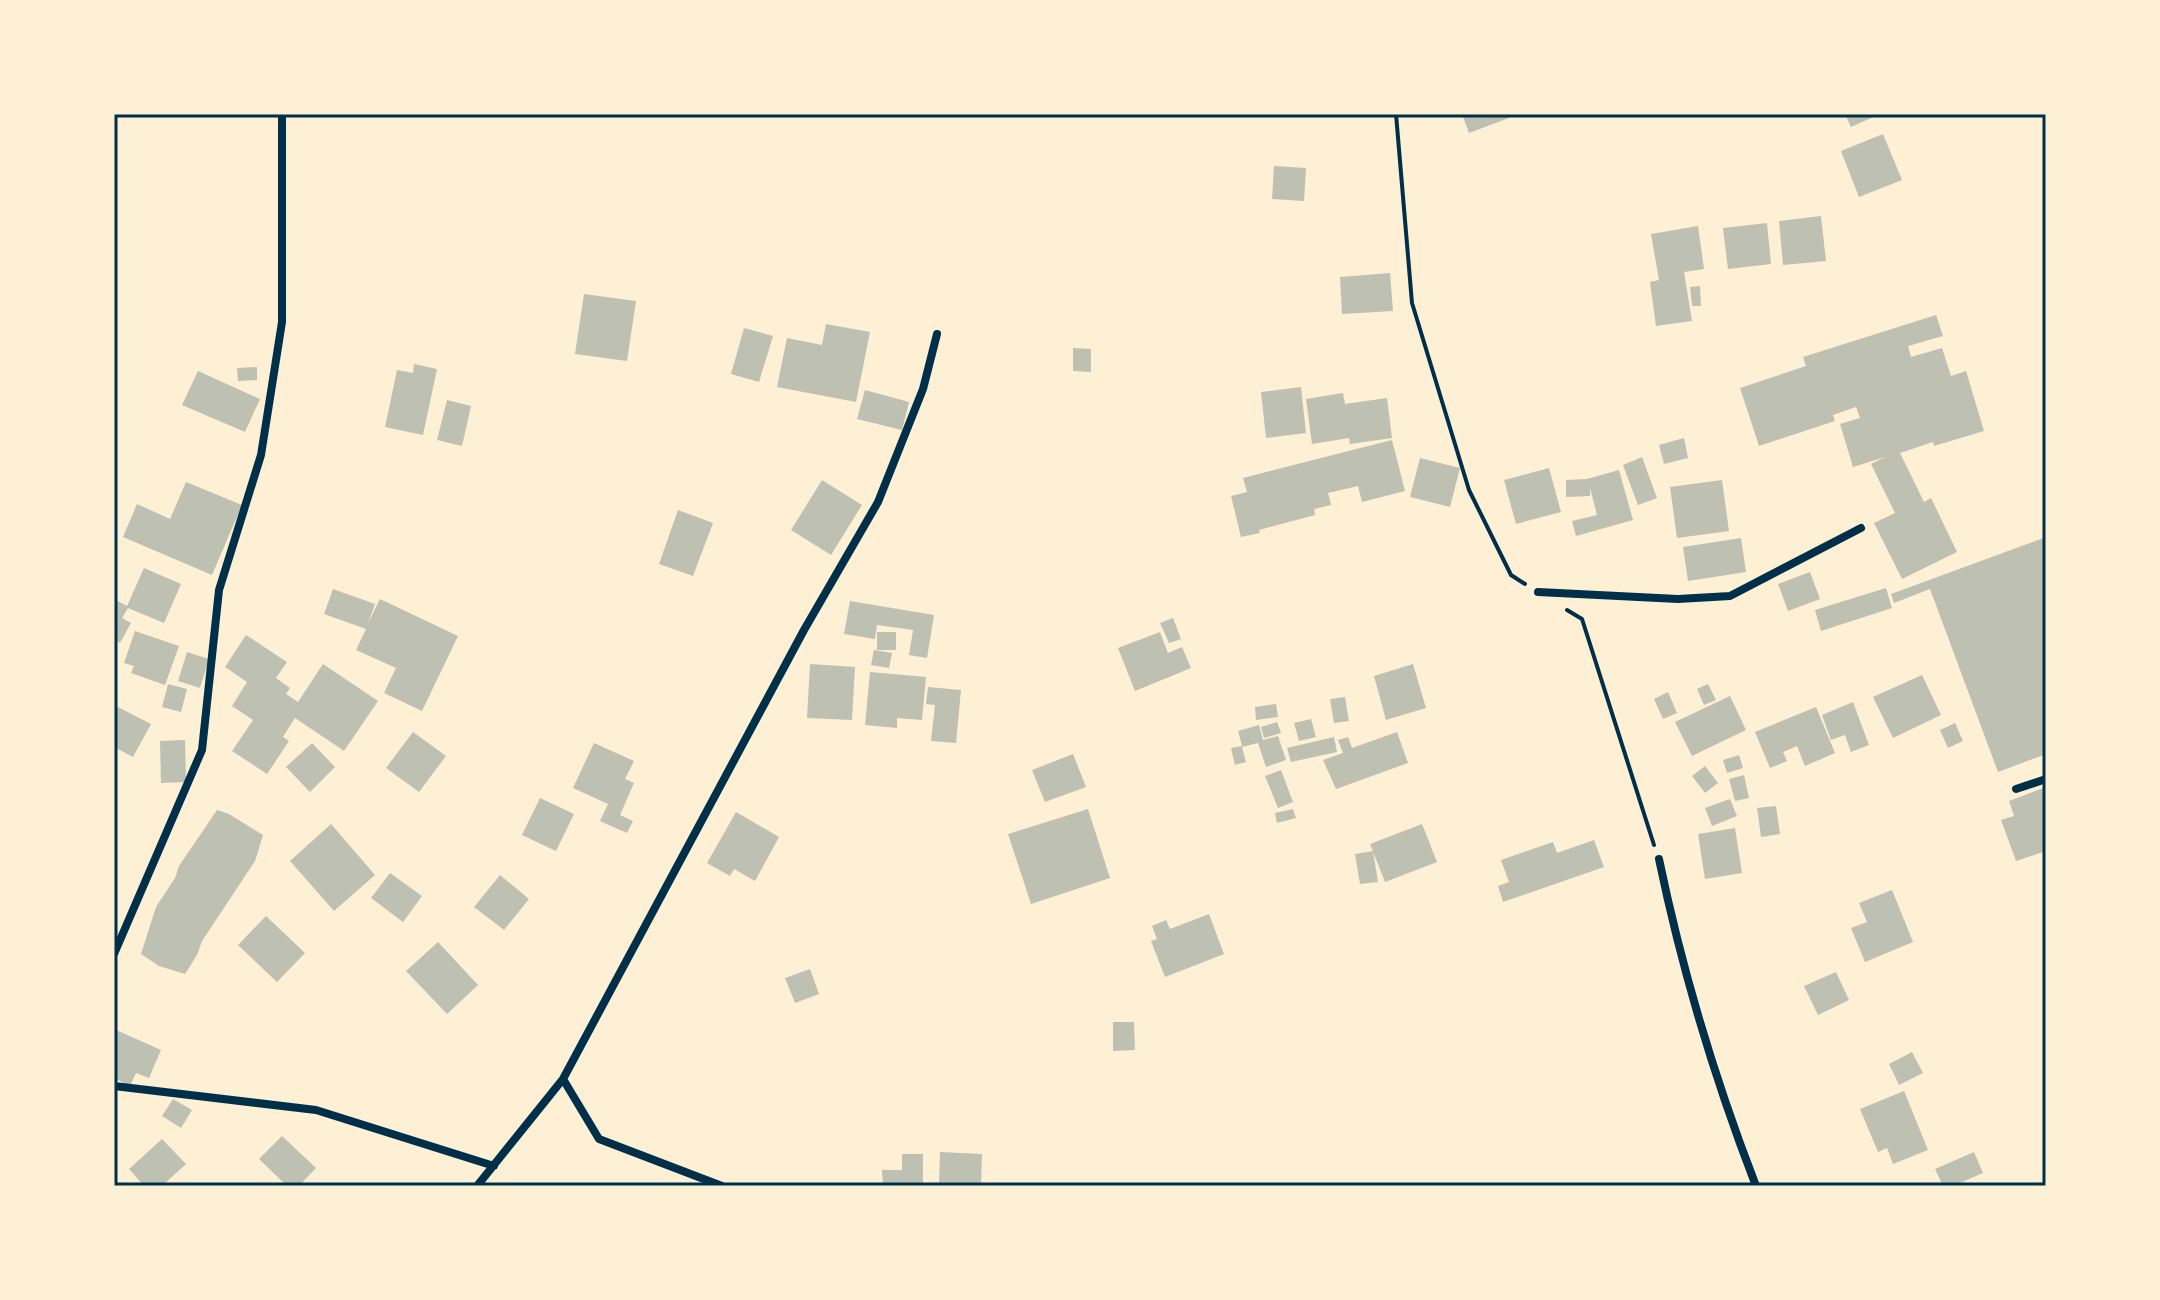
<svg xmlns="http://www.w3.org/2000/svg" width="2160" height="1300" font-family="Jost,sans-serif">
	<style>
		.building { fill: #bec0b2 }
		.lines { fill: none; stroke-linecap: round; stroke-linejoin: round }
		.path { stroke: #003049; stroke-width: 4 }
		.minor { stroke: #003049; stroke-width: 8 }
		.neatline { fill: none; stroke: #003049; stroke-width: 3 }
	</style>
	<rect width="100%" height="100%" fill="#fdf0d5"/>
	<path class="building" d="M1462,114h45l2,4 -40,15z
		M1845,114h35l-29,13z
		M1883,134l19,46 -43,17 -18,-46z
		M1274,166l32,2 -2,33 -32,-2z
		M1821,216l5,45 -43,4 -4,-44z
		M1767,223l4,41 -43,5 -5,-41z
		M1698,226l6,43 -20,3 8,49 -36,5 -6,-44 9,-2 -8,-46z
		M1390,273l3,38 -51,3 -2,-37z
		M1700,286l1,20h-9l-2,-19z
		M584,294l52,7 -9,60 -52,-7z
		M1936,315l7,21 -35,10 3,11 31,-9 9,28 15,-5 18,60 -50,15 -1,-4 -33,11 24,49 7,-4 26,54 -55,27 -28,-56 21,-10 -24,-49 14,-7 -32,10 -13,-43 20,-6 -4,-11 -23,8 2,6 -76,25 -19,-58 66,-22 -3,-9z
		M826,324l44,8 -14,70 -79,-15 10,-49 35,7z
		M744,328l29,8 -14,46 -28,-8z
		M1073,348l18,1v23l-18,-1z
		M414,364l23,5 -14,66 -38,-8 12,-57 16,3z
		M257,367v13l-19,1 -1,-13z
		M198,371l62,28 -15,33 -63,-27z
		M1301,387l5,46 -40,5 -5,-46z
		M865,390l44,12 -7,28 -45,-11z
		M1343,393l2,11 42,-6 5,40 -42,6 -1,-6 -37,6 -6,-45z
		M447,400l24,6 -9,40 -25,-6z
		M1684,438l4,20 -24,6 -5,-19z
		M1392,440l13,51 -43,11 -4,-16 -30,7 3,12 -17,4 1,6 -56,15 1,3 -19,4 -10,-41 16,-4 -4,-14z
		M1642,457l15,41 -19,7 -15,-40z
		M1420,458l40,10 -10,39 -40,-10z
		M1549,468l12,44 -45,12 -12,-44z
		M1619,470l14,50 -57,16 -4,-15 25,-6 -7,-27v8l-24,1v-17l21,-1z
		M822,480l40,25 -31,50 -40,-25z
		M1722,480l7,51 -52,7 -7,-51z
		M186,482l56,23 -30,70 -89,-38 14,-33 33,15z
		M678,510l35,13 -20,53 -34,-12z
		M2046,537v217l-48,18 -68,-183 -36,14 -3,-9z
		M1741,538l5,34 -58,9 -5,-34z
		M144,568l37,16 -17,39 -36,-15 -6,10 9,5 -11,20 -6,-4v-40l13,7z
		M1810,572l10,27 -32,12 -10,-27z
		M1886,588l6,20 -71,23 -6,-21z
		M333,589l42,15 -7,19 12,-24 78,37 -36,75 -38,-18 12,-25 -40,-18 10,-21 -42,-15z
		M850,601l84,14 -7,43 -18,-3 4,-25 -36,-5 -2,14 -31,-5z
		M1173,618l8,21 -12,4 -9,-20z
		M135,631l44,15 -14,39 -34,-12 3,-7 -10,-3z
		M877,632h19v18h-19z
		M1160,632l8,21 14,-6 9,21 -56,23 -17,-43z
		M246,635l41,27 -11,16 14,10 -4,6 12,8 25,-38 55,37 -34,50 -49,-33 -12,19 6,4 -22,33 -35,-23 21,-31 -21,-14 15,-24 -22,-15z
		M874,650l18,3 -3,15 -18,-3z
		M187,652l22,7 -9,29 -22,-7z
		M810,664l45,3 -3,53 -45,-2z
		M1413,664l13,44 -40,12 -12,-44z
		M870,672l56,5 -4,43 -25,-2v10l-32,-3z
		M1922,675l19,40 -48,23 -20,-41z
		M168,684l19,5 -6,23 -19,-5z
		M1708,684l8,16 -12,5 -7,-16z
		M928,687l33,3 -5,53 -25,-2 4,-36 -9,-1z
		M1668,692l9,21 -14,6 -9,-20z
		M1730,696l16,34 -54,26 -17,-34z
		M1345,697l4,24 -15,2 -4,-24z
		M1853,702l16,43 -18,7 -6,-17 -14,5 -9,-25z
		M1276,704l2,13 -22,3 -1,-13z
		M114,705l37,19 -18,33 -19,-10z
		M1816,707l19,46 -30,13 -8,-20 -14,6 4,9 -17,7 -15,-36z
		M1311,719l5,18 -17,4 -5,-18z
		M1277,722l4,11 -17,5 -3,-11z
		M1955,723l8,18 -15,7 -8,-18z
		M1259,725l4,15 15,-4 8,24 -20,7 -8,-24 -16,4 4,15 -11,3 -4,-17 11,-2 -4,-15z
		M413,732l33,24 -27,36 -33,-24z
		M1397,732l11,31 -72,26 -13,-29 20,-7 -5,-13 10,-3 4,11z
		M1334,737l3,15 -46,10 -4,-14z
		M185,740l1,42 -25,1 -1,-42z
		M312,743l23,24 -25,25 -24,-25z
		M594,743l40,18 -9,18 9,4 -14,32 13,6 -6,12 -27,-12 8,-17 -35,-16z
		M1073,754l13,33 -41,15 -13,-32z
		M1739,755l4,13 -16,5 -4,-13z
		M1705,766l13,17 -13,10 -13,-17z
		M1281,770l12,32 -15,6 -13,-32z
		M1744,775l5,23 -14,3 -6,-22z
		M2046,787v64l-30,10 -15,-41 13,-4 -5,-15z
		M540,798l34,16 -18,37 -34,-16z
		M1730,799l7,17 -25,10 -7,-18z
		M1776,806l4,28 -19,3 -4,-29z
		M1088,809l22,69 -79,26 -23,-70z
		M1293,809l3,9 -19,5 -2,-10z
		M217,810l12,4 34,21 -8,26 -53,80 -5,14 -12,19 -26,-8 -18,-12 15,-47 19,-29 4,-12z
		M736,812l43,25 -24,44 -21,-12 -4,7 -23,-13z
		M331,824l44,51 -41,36 -44,-50z
		M1422,824l15,38 -52,20 -15,-38z
		M1735,828l7,45 -37,6 -7,-45z
		M1594,840l10,27 -101,35 -5,-16 11,-4 -8,-22 52,-18 4,11z
		M1373,851l5,31 -18,2 -5,-30z
		M390,873l32,23 -19,26 -32,-24z
		M500,875l29,24 -25,31 -30,-23z
		M1892,890l21,52 -48,20 -14,-34 16,-6 -8,-19z
		M1209,914l15,40 -59,23 -14,-36 6,-2 -5,-13 14,-6 4,9z
		M266,916l39,37 -28,29 -39,-37z
		M438,942l40,43 -31,29 -41,-43z
		M810,969l9,25 -24,9 -10,-25z
		M1836,972l13,28 -31,15 -14,-29z
		M1113,1022h21l1,28 -22,1z
		M114,1029l47,21 -12,28 -13,-5 -6,13 -16,-8z
		M1912,1052l11,21 -24,12 -10,-21z
		M1904,1091l24,59 -35,14 -6,-16 -9,4 -18,-43z
		M173,1099l19,11 -11,18 -19,-12z
		M282,1136l34,32 -17,18h-12l-28,-27z
		M162,1139l24,25 -24,22h-18l-15,-17z
		M940,1152l42,2 -1,32h-42z
		M1974,1152l9,21 -30,13h-10l-8,-17z
		M902,1154h21v32h-40l-1,-16h20z"/>
	<g class="lines">
		<path class="path" d="M1396,114l16,189 57,187 42,85 14,9
			M1567,610l15,9 72,226"/>
		<path class="minor" d="M1538,592l140,7 52,-3 131,-68
			M2016,789l30,-10
			M1659,859c23,111 56,221 97,327
			M114,954l88,-204 17,-160 42,-135 21,-133v-208
			M114,1086l202,24 178,56
			M477,1186l86,-107
			M722,1186l-123,-47 -36,-60 241,-449 74,-128 45,-113 14,-55"/>
	</g>
	<rect width="2160" height="1300" fill="none" stroke="#fdf0d5" stroke-width="232"/>
	<rect x="116" y="116" width="1928" height="1068" class="neatline"/>
</svg>
